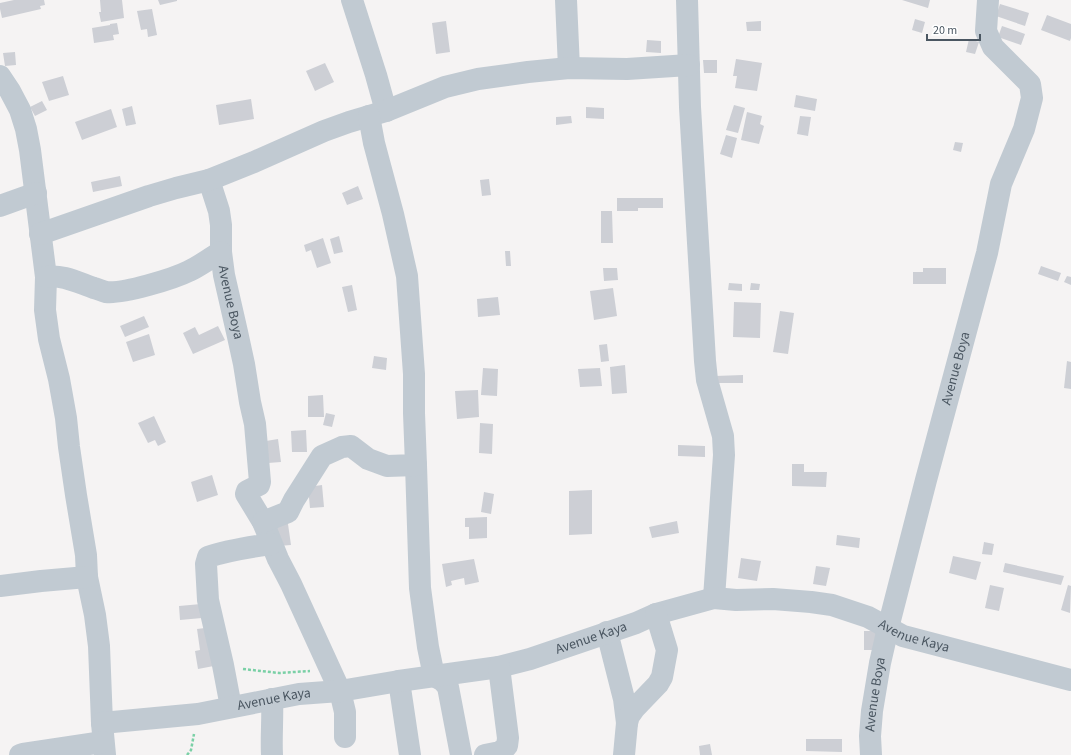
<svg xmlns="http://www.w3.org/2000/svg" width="1071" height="755" font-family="'Source Sans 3',sans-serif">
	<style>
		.building { fill: #cdcfd5 }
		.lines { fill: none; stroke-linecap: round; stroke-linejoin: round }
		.path { stroke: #7ad0a6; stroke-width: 2.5; stroke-dasharray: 3 2; stroke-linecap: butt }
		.minor { stroke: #c1cad2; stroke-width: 22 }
		.labels { text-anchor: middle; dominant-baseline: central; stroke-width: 4; stroke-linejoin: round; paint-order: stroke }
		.street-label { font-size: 14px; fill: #4a5661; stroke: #fff }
	</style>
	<rect width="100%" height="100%" fill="#f5f3f3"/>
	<path class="building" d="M14,0h30l1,5 -5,1 1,3 -39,9 -2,-9v-6z
		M100,0h22l2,18 -23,4 -2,-10h2z
		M158,0h19v1l-17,4z
		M902,0h28l-2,8z
		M1000,4l29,9 -4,13 -29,-10z
		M152,9l5,26 -9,2 -1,-8 -6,1 -4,-19z
		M1047,15l24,9v14l-1,3 -29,-11z
		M915,19l10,3 -3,11 -10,-3z
		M446,21l4,31 -14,2 -4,-31z
		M761,21v10h-14l-1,-9z
		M117,23l2,11 -6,1 1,5 -20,3 -2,-15 18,-3v-1z
		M1002,26l23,8 -4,11 -23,-8z
		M969,39l10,3 -4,12 -9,-2z
		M647,40l14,1v12l-15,-1z
		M15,52l1,13 -11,1 -2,-13z
		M736,59l26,4 -5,28 -22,-3 2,-12h-4z
		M703,60h14v13h-13z
		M325,63l9,19 -19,9 -9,-20z
		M63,76l6,19 -20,6 -7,-19z
		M796,95l21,4 -2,12 -21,-4z
		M251,99l3,20 -35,6 -3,-20z
		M42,101l5,9 -12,6 -5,-9z
		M734,105l11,3 -7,25 -12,-3z
		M132,106l4,18 -10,2 -4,-17z
		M586,107l18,1v11l-18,-1z
		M111,109l6,18 -35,13 -7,-18z
		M747,112l15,4 -2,8 4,2 -5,18 -18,-4z
		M571,116l1,7 -16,2v-8z
		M800,116l11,1 -3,19 -11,-2z
		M726,135l11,3 -5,20 -12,-4z
		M955,142l8,1 -2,9 -8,-2z
		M120,176l2,10 -29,6 -2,-10z
		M489,179l2,16 -9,1 -2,-16z
		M358,186l5,13 -16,6 -5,-12z
		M617,198h46v10h-25v3h-21z
		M601,211h11l1,32h-12z
		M339,236l4,16 -9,2 -4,-15z
		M323,238l8,25 -14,5 -6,-18 -5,2 -2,-7z
		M505,251h5l1,15h-5z
		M1041,266l20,7 -3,8 -20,-7z
		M603,268h14l1,12 -14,1z
		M923,268h23v16h-33v-12h10z
		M1067,276l4,1v8l-7,-3z
		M729,283l13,1v7l-14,-1z
		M751,283l9,1 -1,6h-9z
		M352,285l5,25 -9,2 -6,-25z
		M613,288l4,28 -23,4 -4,-29z
		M498,297l2,18 -22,2 -1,-18z
		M734,302l27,1 -1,35 -27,-1z
		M780,311l14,2 -6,41 -15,-2z
		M144,316l5,11 -24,10 -5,-11z
		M218,326l7,14 -32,14 -10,-21 12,-6 4,8z
		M149,334l6,21 -22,7 -7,-20z
		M607,344l2,17 -8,1 -2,-17z
		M374,356l13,2 -1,12 -14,-2z
		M1067,361l4,1v27l-7,-1z
		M625,365l2,28 -15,1 -2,-27z
		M483,368l15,1 -1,27 -16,-1z
		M600,368l2,18 -22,1 -2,-18z
		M743,375v8h-28v-7z
		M478,390l1,27 -22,2 -2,-28z
		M323,395l1,22h-16v-21z
		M326,413l9,2 -3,12 -9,-2z
		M154,416l12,26 -8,4 -3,-6 -7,3 -10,-20z
		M480,423l13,1 -1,30 -13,-1z
		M306,430l1,22h-15l-1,-21z
		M278,439l3,23 -13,1 -2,-22z
		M678,445l27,1v11l-27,-1z
		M792,464h12v8h23l-1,15 -34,-1z
		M212,475l6,20 -21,7 -6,-20z
		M322,485l2,22 -14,1 -2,-21z
		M592,490v44l-23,1v-44z
		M484,492l10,2 -3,20 -10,-2z
		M287,517l4,28 -13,1 -3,-27z
		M487,517v21l-18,1v-12h-4v-9z
		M677,521l2,12 -27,5 -3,-11z
		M837,535l23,3 -1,10 -23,-3z
		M984,542l10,2 -2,11 -10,-1z
		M953,556l28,6 -5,18 -27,-7z
		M741,558l20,3 -4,20 -19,-3z
		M474,559l5,23 -14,3 -1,-7 -13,3 1,4 -6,2 -4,-23z
		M1005,563l59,13 -3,9 -58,-13z
		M816,566l14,2 -4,18 -13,-2z
		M990,585l14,3 -5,23 -14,-3z
		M1068,585l3,1 -1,27 -9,-3z
		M201,604l1,14 -22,2 -1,-14z
		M213,627l6,38 -21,4 -3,-18 5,-1 -3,-21z
		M864,631h12v19h-12z
		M806,739h36v13l-36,-1z
		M710,744l2,11h-12l-1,-9z"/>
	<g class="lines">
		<path class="path" d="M243,669l36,4 31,-2
			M187,755l4,-5 3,-16"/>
		<g class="minor">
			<path d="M352,0l24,75 10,36"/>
			<path d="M566,0l3,68"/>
			<path d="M687,0l3,107 15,254 2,19 16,56 1,19 -10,143"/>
			<path d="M0,76l10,15 10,19 6,19 4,21 16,127 -1,33 4,29 10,40 7,39 3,29 7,48 10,60 1,22 8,38 4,31 3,77 3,32"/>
			<path id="s1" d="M209,180l10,31 2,14v27l3,23 13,57 7,32 6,38 5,22 5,58 -1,3 -12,6 -1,3 17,28 15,37 13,25 49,107 5,21v25"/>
			<path d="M0,206l36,-13"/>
			<path d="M40,234l109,-38 27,-8 33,-8 45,-18 70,-31 25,-9 37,-11 59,-24 33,-8 50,-7 41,-4 58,1 62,-4"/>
			<path d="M46,277c16,-3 33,6 48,11 4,1 8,3 12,4 17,2 67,-13 83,-21 11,-5 21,-13 32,-19"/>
			<path d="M416,465l4,123 8,59 6,29 9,5 5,6 13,68"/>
			<path d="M263,522l25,-10 6,-12 28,-44 20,-9 9,-1 17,13 19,7 29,-1 -2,-52v-39l-7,-98 -14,-62 -19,-71 -5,-27"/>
			<path d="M0,586l41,-5 46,-4"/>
			<path d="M607,632l17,67 3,24"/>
			<path d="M399,681l11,74"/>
			<path d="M231,707l-8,-42 -15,-65 -2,-36 2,-7c20,-7 42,-10 63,-13"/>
			<path id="s2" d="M102,723l96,-9 101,-20 41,-3 59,-10 57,-8 43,-6 31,-8 106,-36 20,-9 58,-16 22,2 37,-1 38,3 21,3 36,12 35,19 168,44"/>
			<path d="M20,755l3,-1 80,-12"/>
			<path d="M272,755c-1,-19 1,-37 0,-56"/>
			<path d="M485,755l15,-3 7,-6 1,-8 -9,-71"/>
			<path d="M624,755l3,-32 2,-7 5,-7 24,-25 4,-7 5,-27 -11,-36"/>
			<path id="s3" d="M871,755l-1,-19 2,-25 8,-48 8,-35 38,-148 61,-227 14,-69 23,-55 8,-31 -2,-14 -37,-37 -7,-16 2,-31"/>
		</g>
	</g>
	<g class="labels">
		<g class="street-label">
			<text stroke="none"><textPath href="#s1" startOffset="125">Avenue Boya</textPath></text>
			<text stroke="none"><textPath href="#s3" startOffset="397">Avenue Boya</textPath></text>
			<text stroke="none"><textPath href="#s2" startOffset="834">Avenue Kaya</textPath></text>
			<text stroke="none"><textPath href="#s2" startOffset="498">Avenue Kaya</textPath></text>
			<text stroke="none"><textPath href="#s3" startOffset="61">Avenue Boya</textPath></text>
			<text stroke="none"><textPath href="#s2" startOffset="174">Avenue Kaya</textPath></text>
		</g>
	</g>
	<path d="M927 34v6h53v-6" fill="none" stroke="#4a5661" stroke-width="2"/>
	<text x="933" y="34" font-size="12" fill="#4a5661" stroke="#ffffff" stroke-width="3" paint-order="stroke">20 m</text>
</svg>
